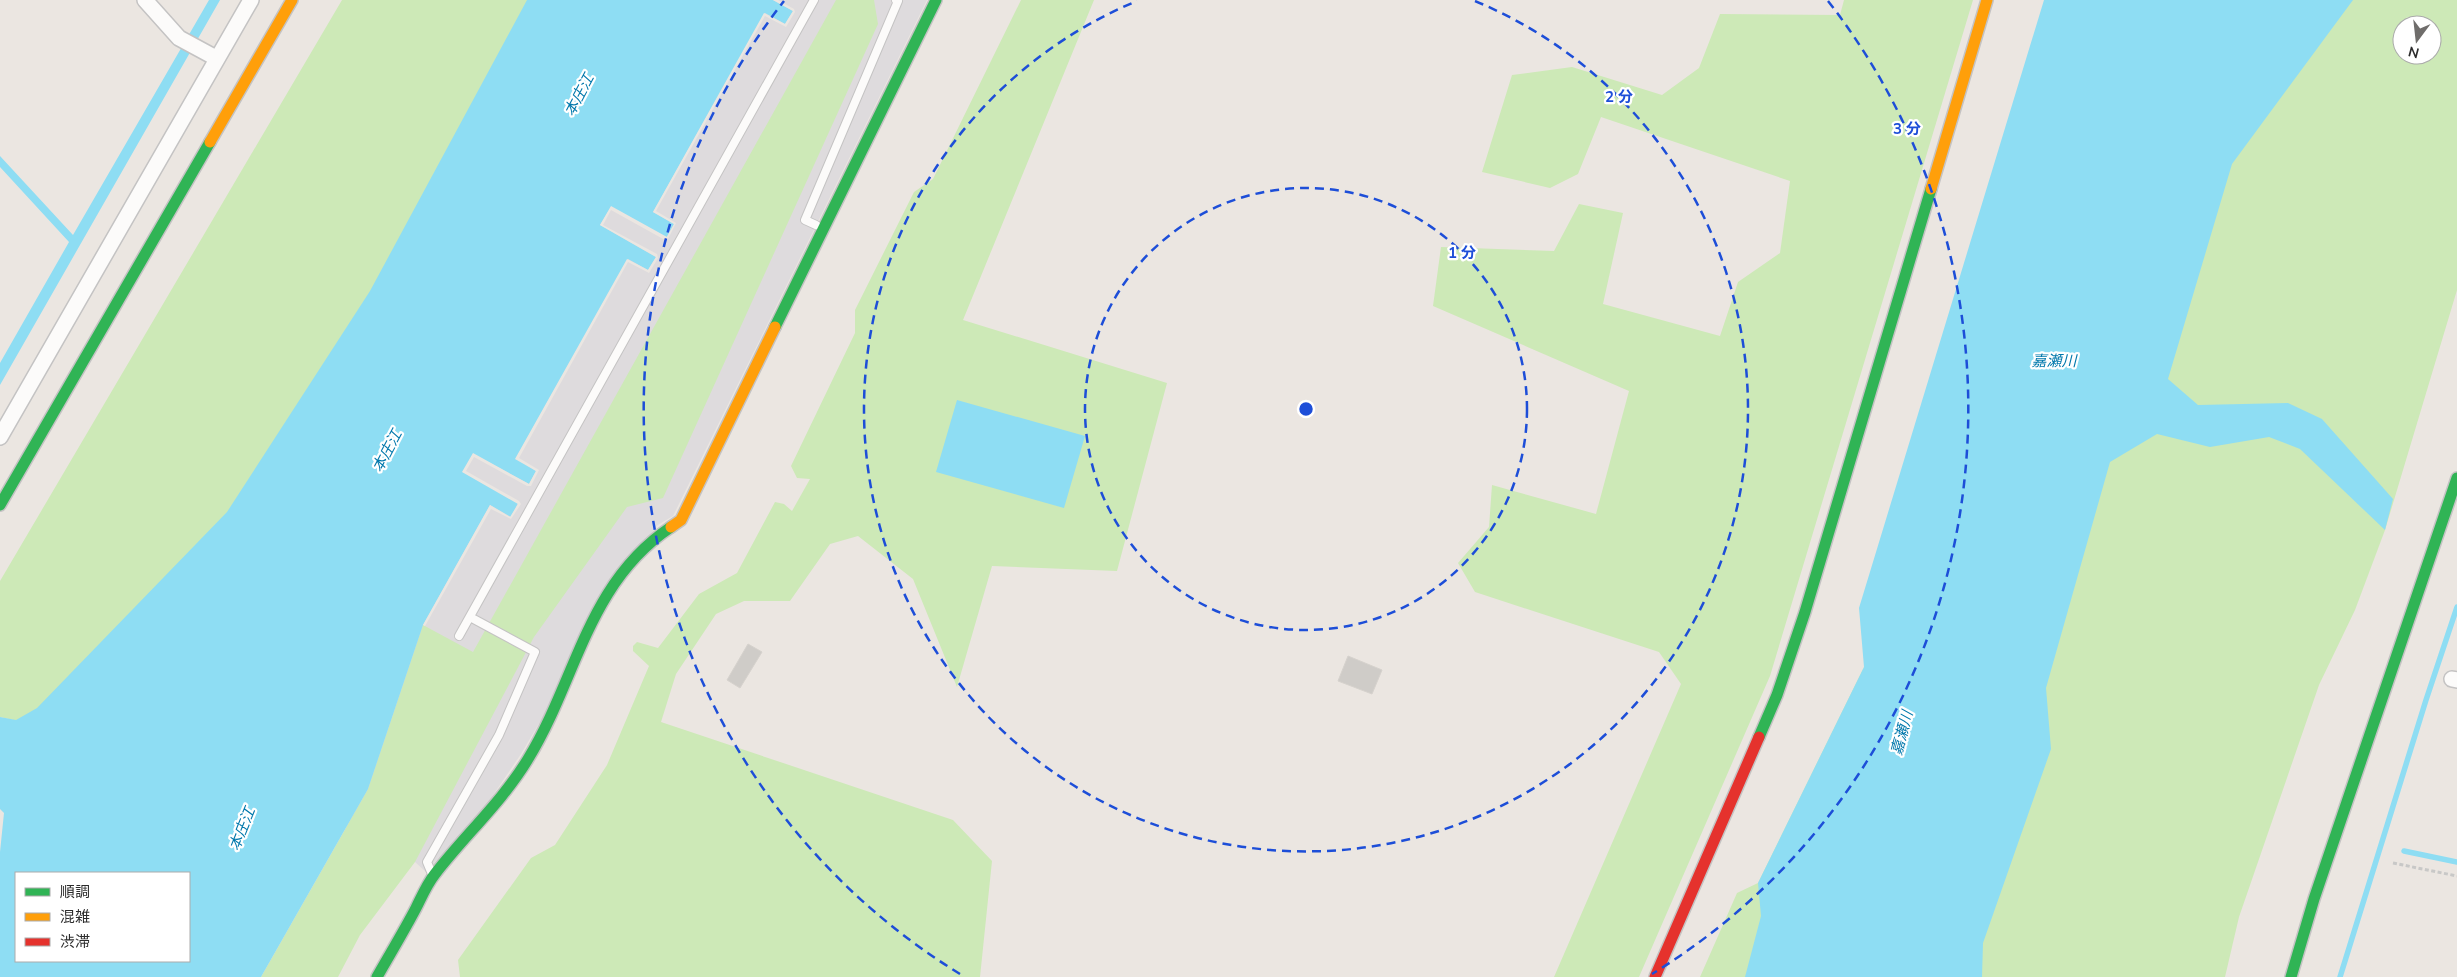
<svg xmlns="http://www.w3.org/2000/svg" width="2457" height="977" font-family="'Nunito Sans','Noto Sans JP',sans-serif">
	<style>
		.industrial { fill: #dedbdd }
		.green { fill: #cde9b7; fill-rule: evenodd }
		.water { fill: #8eddf3; fill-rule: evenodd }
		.pier { fill: #ebe6e1 }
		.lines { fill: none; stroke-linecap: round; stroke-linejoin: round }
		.stream { stroke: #8eddf3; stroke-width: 5.5 }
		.building { fill: #cfccc8; stroke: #d6d2cd }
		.lane-casing { stroke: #c4c3c3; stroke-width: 10 }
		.street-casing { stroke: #c4c3c3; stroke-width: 18 }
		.fast-casing { stroke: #c4c3c3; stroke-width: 14 }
		.slow-casing { stroke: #c4c3c3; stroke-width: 14 }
		.jam-casing { stroke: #c4c3c3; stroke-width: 14 }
		.path { stroke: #c8c8c7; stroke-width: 3; stroke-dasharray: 4 2.5; stroke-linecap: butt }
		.lane { stroke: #fcfbfa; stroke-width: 8 }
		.street { stroke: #fcfbfa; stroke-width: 15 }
		.fast { stroke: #30b455; stroke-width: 11 }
		.slow { stroke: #ff9f0a; stroke-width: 11 }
		.jam { stroke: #e5322d; stroke-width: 11 }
		.ring { fill: none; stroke: #1d4ed8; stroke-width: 2.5; stroke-dasharray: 9 6 }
		.labels { text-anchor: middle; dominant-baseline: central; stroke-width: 4.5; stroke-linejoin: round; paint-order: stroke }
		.water-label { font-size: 15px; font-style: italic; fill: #0078ac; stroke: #fff }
		.centre { fill: #1d4ed8; stroke: #fff; stroke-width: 2.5 }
		.ring-label { font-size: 15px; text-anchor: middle; font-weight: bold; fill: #1d4ed8; stroke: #fff; stroke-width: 4.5; stroke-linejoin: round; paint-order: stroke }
	</style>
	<rect width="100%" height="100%" fill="#ebe6e1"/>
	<path class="industrial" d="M605,0h322l-254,516 -17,10 -135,228 -36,53 -59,65 -11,-10 -212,-107z"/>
	<path class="green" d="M342,0h222l-272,502 -233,228 -59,-13v-136z
		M836,0h38l4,24 -215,474 -36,9 -93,130 -119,225 -55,73 -22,42h-77l107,-188 55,-164 50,27z
		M1021,0h73l-131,320 204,63 -50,188 -125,-5 -35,121 -44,-108 -55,-43 -28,8 -40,57h-46l-28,13 -40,60 -15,48 292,98 39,41 -12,116h-520l-2,-17 73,-102 24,-13 52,-80 42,-99 -16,-15v-5l4,-4 21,6 41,-54 38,-21 38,-71 9,2 8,7 18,-32 -13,-1 -6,-12 64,-133v-23l59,-118 19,-13z
		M1844,0h129l-203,676 -131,301h-85l127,-293 -22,-32 -184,-60 -17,-29 31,-36 3,-42 104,29 33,-123 -196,-85 8,-59 113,4 25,-47 44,9 -20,91 117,32 18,-54 42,-29 10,-72 -189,-64 -23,57 -28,14 -68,-16 30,-97 60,-8 90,28 37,-27 21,-54 120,1z
		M2226,0h231v290l-72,240 -30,80 -36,75 -80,232 -14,60h-307zM2402,25h30v30h-30z
		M1864,667l-97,310h-67l37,-84 21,-10z"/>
	<path class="water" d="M209,0h11l-220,385v-22l69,-121 -69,-75v-11l73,79z
		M527,0h246l20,11 -8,13 -20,-11 -112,199 21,12 -8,14 -55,-31 -11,18 56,32 -8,13 -20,-11 -112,199 20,13 -7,13 -56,-30 -10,18 55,31 -7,14 -21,-12 -67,120 -55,164 -107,188h-261v-125l4,-39 -4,-4v-92l16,3 21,-12 190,-196 143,-221zM16,873h173v88h-173z
		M2044,0h309l-121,164 -64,215 30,26 90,-2 34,16 71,80 -8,31 -85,-81 -31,-12 -59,10 -53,-13 -47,28 -64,226 5,61 -68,194 -1,34h-237l16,-61 -3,-33 106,-216 -5,-59z
		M957,400l128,36 -21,72 -128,-36z"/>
	<path class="pier" d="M773,0h5l16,9 1,3 -9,15 -21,-11 -109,195 20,12 -8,16 -3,1 -54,-30 -8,15 54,29 1,4 -9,15 -21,-11 -109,196 20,12 -8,16h-4l-53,-29 -8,14 53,30 2,3 -10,15 -20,-10 -66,117 -2,-1 67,-120 20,12 8,-13 -56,-32 11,-19 56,31 7,-13 -21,-12 112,-200 21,11 8,-13 -56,-32 11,-19 56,31 7,-13 -21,-12 111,-199 21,11 8,-13z"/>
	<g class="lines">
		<path class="stream" d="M2404,851l53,11
			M2340,977l86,-277 31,-93"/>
	</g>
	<path class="building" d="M748,644l14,8 -22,36 -13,-8z
		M1348,656l34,14 -10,24 -34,-13z"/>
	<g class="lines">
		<g class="lane-casing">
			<path id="lane" d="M816,225l-11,-5 93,-219 -2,-1
				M459,636l355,-636
				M432,874l-5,-12 72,-127 36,-83 -65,-35"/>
		</g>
		<g class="street-casing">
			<path id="street" d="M145,0l34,38 37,20
				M0,437l251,-437
				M2452,679l5,1"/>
		</g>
		<g class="fast-casing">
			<path id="fast" d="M775,327l161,-327
				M0,505l210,-363
				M1759,737l18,-42 28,-83 126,-423
				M377,977c13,-23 27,-46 39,-69 6,-12 11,-24 19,-34 30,-39 67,-72 93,-115 49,-80 59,-176 143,-232
				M2291,977l23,-78 143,-421"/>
		</g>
		<g class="slow-casing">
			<path id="slow" d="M210,142l82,-142
				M1931,189l56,-189
				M671,527l10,-7 94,-193"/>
		</g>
		<g class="jam-casing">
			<path id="jam" d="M1655,977l104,-240"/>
		</g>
		<path class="path" d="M2393,863l64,13"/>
		<use href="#lane" class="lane"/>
		<use href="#street" class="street"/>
		<use href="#fast" class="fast"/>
		<use href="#slow" class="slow"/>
		<use href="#jam" class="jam"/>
	</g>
	<g class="ring">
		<circle cx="1306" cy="409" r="221"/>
		<path d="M1475 1A442 442 0 1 1 1137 1"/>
		<path d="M960 974A663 663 0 0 1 784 1M1828 1A663 663 0 0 1 1652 974"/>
	</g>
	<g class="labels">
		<g class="water-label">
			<text transform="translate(579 95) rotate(-62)">本庄江</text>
			<text x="2054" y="361">嘉瀬川</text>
			<text transform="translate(387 451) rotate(-62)">本庄江</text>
			<text transform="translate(1902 733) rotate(-75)">嘉瀬川</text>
			<text transform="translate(242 829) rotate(-68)">本庄江</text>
		</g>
	</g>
	<circle cx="1306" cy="409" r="8" class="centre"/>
	<g class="ring-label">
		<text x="1619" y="102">2 分</text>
		<text x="1907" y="134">3 分</text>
		<text x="1462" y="258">1 分</text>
	</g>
	<rect x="15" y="872" width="175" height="90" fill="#ffffff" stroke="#ababab"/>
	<rect x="25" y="888" width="25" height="8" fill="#30b455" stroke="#ababab"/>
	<text x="60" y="897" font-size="15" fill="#2c2c2c">順調</text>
	<rect x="25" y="913" width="25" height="8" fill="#ff9f0a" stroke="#ababab"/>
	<text x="60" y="922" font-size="15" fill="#2c2c2c">混雑</text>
	<rect x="25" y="938" width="25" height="8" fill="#e5322d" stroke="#ababab"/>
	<text x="60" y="947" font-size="15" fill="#2c2c2c">渋滞</text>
	<g transform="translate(2417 40) rotate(195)"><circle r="24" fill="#ffffff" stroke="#ababab"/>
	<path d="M0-4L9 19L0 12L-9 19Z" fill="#6f6d6b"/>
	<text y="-8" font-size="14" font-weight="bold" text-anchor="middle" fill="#2c2c2c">N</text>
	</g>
</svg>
